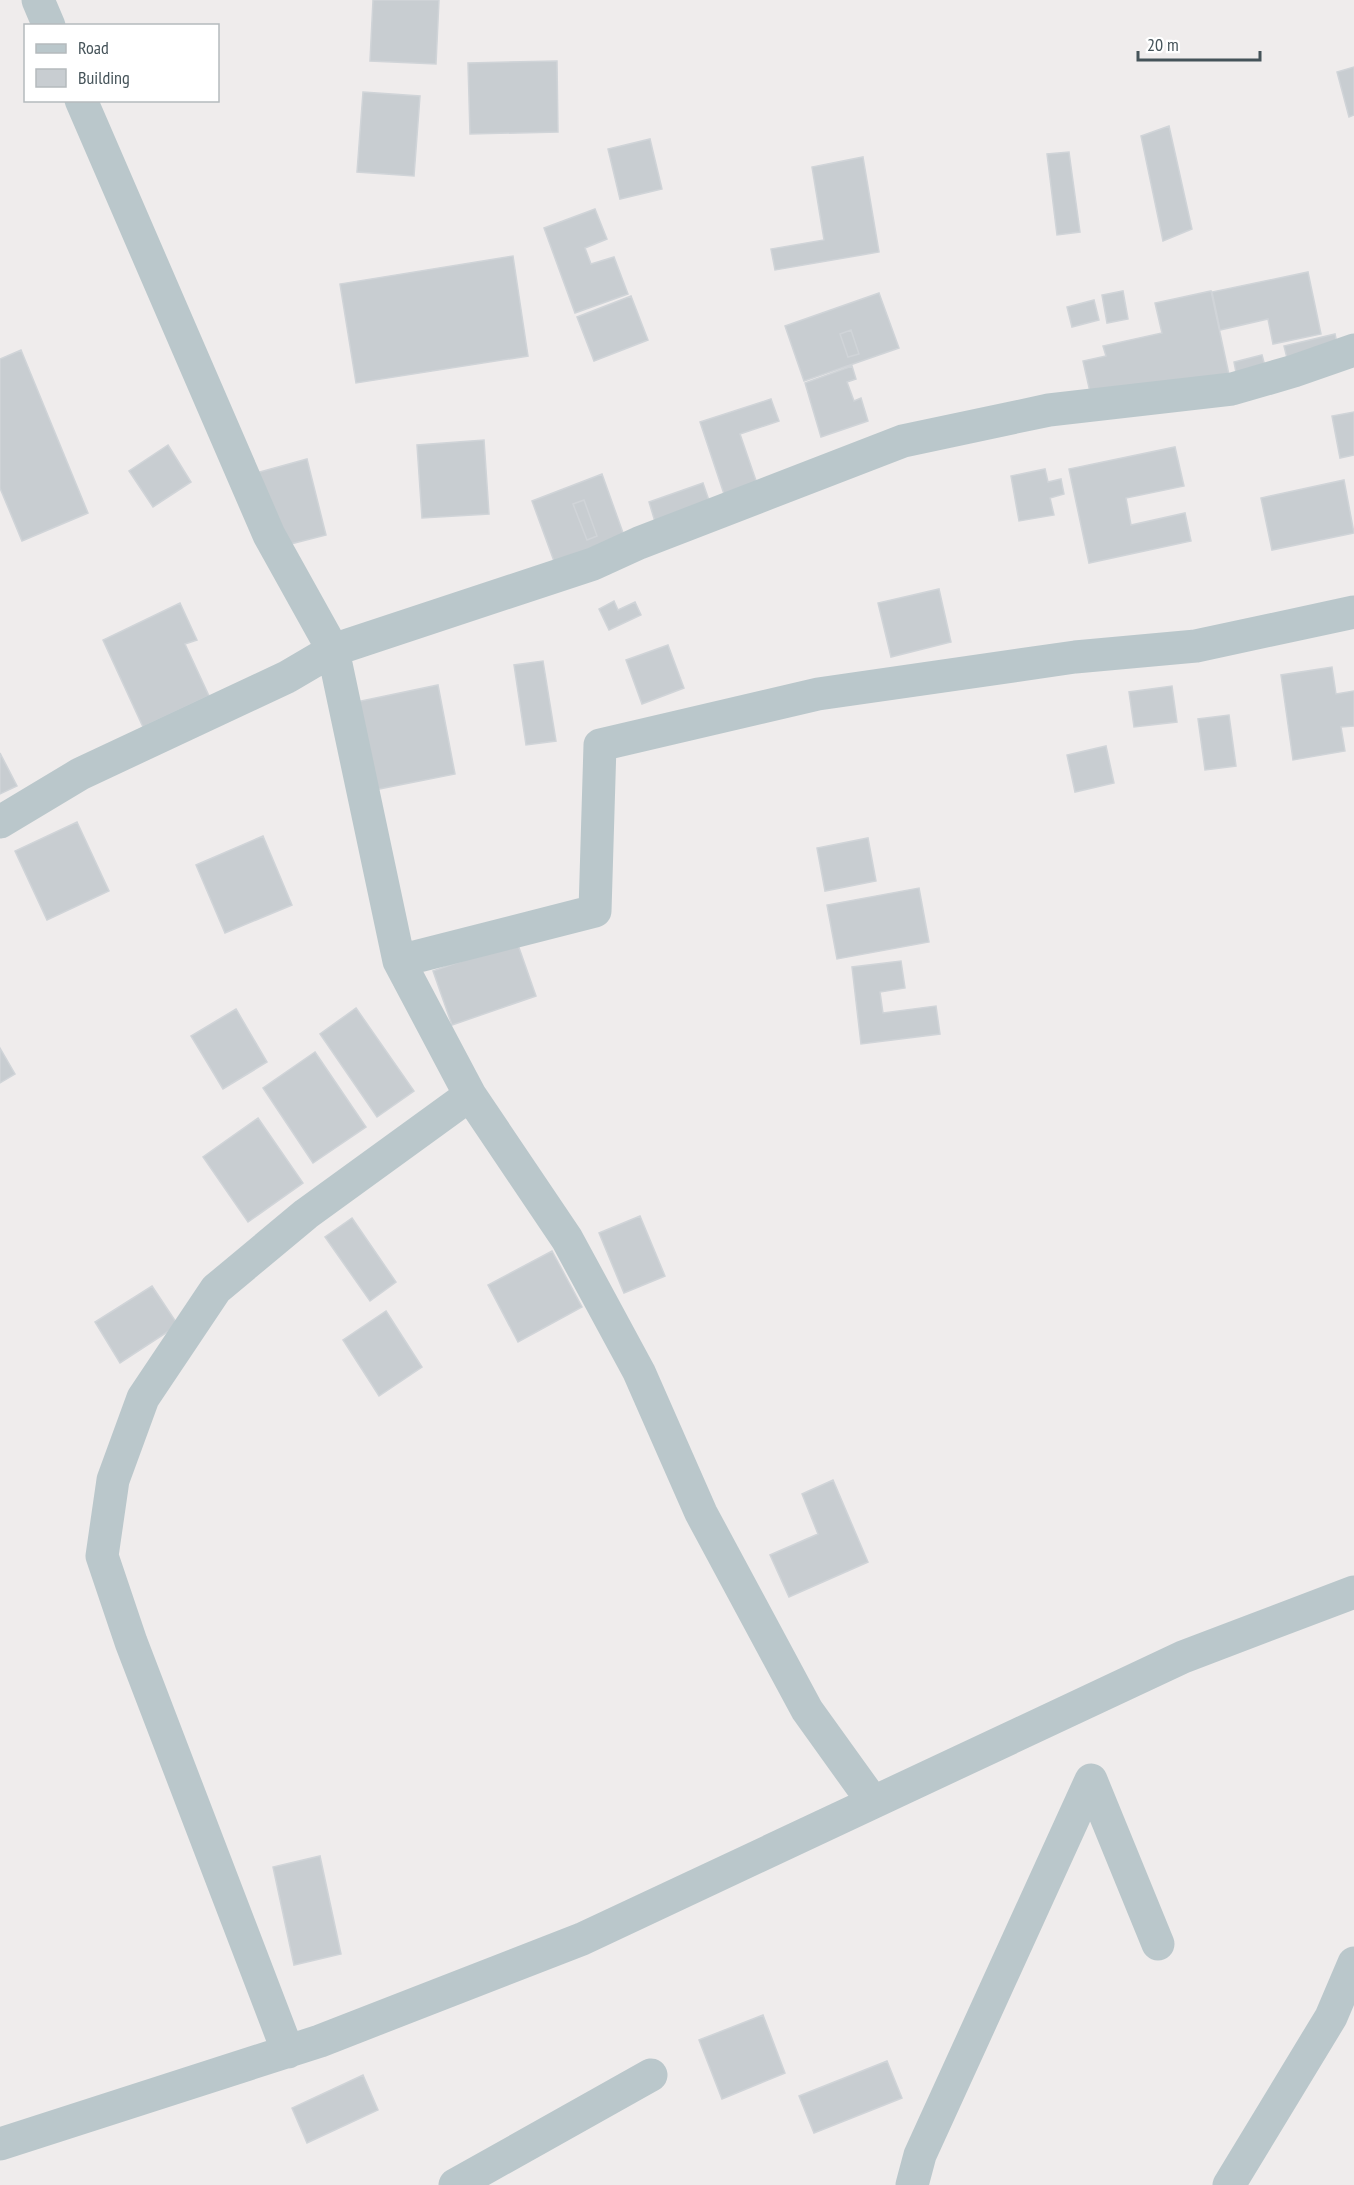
<svg xmlns="http://www.w3.org/2000/svg" width="1354" height="2185" font-family="'PT Sans Narrow',sans-serif">
	<style>
		.building { fill: #c8cdd1; stroke: #d0d4d8; stroke-width: 1.5; fill-rule: evenodd }
		.lines { fill: none; stroke-linecap: round; stroke-linejoin: round }
		.street { stroke: #bac7cb; stroke-width: 33 }
	</style>
	<rect width="100%" height="100%" fill="#efecec"/>
	<path class="building" d="M373,0h66l-3,64 -66,-3z
		M557,61l1,71 -88,2 -2,-71z
		M1354,67v48l-5,2 -12,-45z
		M363,92l57,4 -6,80 -57,-4z
		M1169,126l23,103 -29,12 -22,-105z
		M650,139l12,50 -42,10 -12,-50z
		M1069,152l11,80 -23,3 -10,-81z
		M863,157l16,95 -104,18 -4,-21 53,-9 -12,-73z
		M595,209l12,30 -22,9 6,16 23,-7 14,37 -53,19 -31,-85z
		M513,256l15,100 -172,27 -16,-99z
		M1308,272l13,62 -48,10 -5,-25 -48,11 -8,-38z
		M1123,291l5,28 -21,4 -5,-28z
		M1211,291l20,93 -136,30 -12,-53 23,-5 -3,-10 59,-13 -7,-30z
		M879,293l20,55 -95,33 -19,-55zM851,330l8,24 -11,3 -8,-23z
		M631,296l17,44 -54,21 -17,-44z
		M1094,300l5,20 -27,7 -5,-20z
		M851,330l8,24 -11,3 -8,-23z
		M1335,334l6,28 -50,12 -7,-28z
		M21,350l67,163 -66,28 -22,-53v-129z
		M1262,355l7,26 -30,7 -5,-26z
		M852,366l4,13 -9,3 7,19 7,-3 7,23 -47,16 -16,-54z
		M771,399l8,22 -39,13 23,67 -33,11 -30,-90z
		M1354,412v43l-14,3 -8,-42z
		M484,440l5,74 -67,4 -5,-73z
		M168,445l23,37 -38,25 -24,-36z
		M1175,447l9,39 -58,12 5,27 54,-12 6,28 -102,22 -20,-94z
		M307,459l19,76 -51,13 -19,-75z
		M1045,469l3,13 13,-3 3,15 -14,4 4,17 -35,6 -8,-45z
		M602,474l30,84 -70,25 -30,-82zM584,500l13,36 -10,4 -14,-36z
		M1344,480l10,53 -82,17 -11,-52z
		M703,483l11,32 -55,20 -10,-33z
		M584,500l13,36 -10,4 -14,-36z
		M939,589l12,53 -60,15 -13,-54z
		M614,601l4,9 17,-8 6,13 -32,15 -10,-21z
		M180,603l17,37 -12,4 24,52 -66,31 -40,-87z
		M668,645l16,43 -42,16 -16,-44z
		M543,661l13,80 -30,4 -12,-80z
		M1332,667l4,27 18,-3v35l-13,1 4,24 -52,9 -12,-85z
		M438,685l17,89 -81,16 -18,-88z
		M1172,686l5,36 -43,5 -5,-35z
		M1229,715l7,51 -31,4 -7,-51z
		M1106,746l8,37 -39,9 -8,-37z
		M0,753l17,33 -17,8z
		M77,822l32,69 -62,29 -32,-69z
		M263,836l29,69 -67,28 -29,-68z
		M868,838l8,43 -51,10 -8,-43z
		M919,888l10,54 -92,17 -10,-54z
		M517,942l19,54 -84,29 -19,-54z
		M901,961l4,27 -25,4 3,21 53,-7 4,28 -79,10 -9,-77z
		M356,1008l58,83 -37,26 -57,-83z
		M236,1009l31,53 -44,27 -32,-53z
		M0,1048l15,26 -15,9z
		M315,1052l51,75 -53,36 -50,-75z
		M258,1118l45,65 -55,39 -45,-65z
		M640,1216l25,60 -41,17 -25,-60z
		M352,1218l44,64 -26,19 -45,-64z
		M552,1251l30,56 -64,35 -30,-57z
		M152,1286l26,39 -58,38 -25,-41z
		M386,1311l36,56 -43,29 -36,-56z
		M833,1480l35,82 -79,35 -19,-42 48,-21 -16,-40z
		M320,1856l21,98 -47,11 -21,-98z
		M763,2015l22,58 -63,26 -23,-59z
		M887,2061l15,37 -88,35 -15,-37z
		M363,2075l15,35 -71,33 -15,-35z"/>
	<g class="lines">
		<path class="street" d="M38,0l11,26
			M81,100l188,435 64,115 66,311 71,134 97,144 72,133 62,141 106,197 66,92
			M0,822l80,-48 207,-97 46,-27 260,-86 46,-21 264,-102 146,-31 183,-21 62,-18 60,-21
			M399,961l196,-50 5,-166 218,-51 257,-37 121,-11 158,-34
			M288,2052l-157,-410 -29,-86 11,-76 30,-82 73,-109 90,-75 164,-119
			M0,2144l320,-103 262,-102 601,-282 171,-65
			M455,2185l196,-110
			M912,2185l8,-30 171,-375 67,164
			M1229,2185l102,-168 23,-54"/>
	</g>
	<rect x="24" y="24" width="195" height="78" fill="#ffffff" stroke="#b5babd" stroke-width="1.5"/>
	<rect x="36" y="44" width="30" height="9" fill="#bac7cb" stroke="#b5babd" stroke-width="1.5"/>
	<text x="78" y="54" font-size="18" fill="#455359">Road</text>
	<rect x="36" y="69" width="30" height="18" fill="#c8cdd1" stroke="#b5babd" stroke-width="1.5"/>
	<text x="78" y="84" font-size="18" fill="#455359">Building</text>
	<path d="M1138 51v9h122v-9" fill="none" stroke="#455359" stroke-width="3"/>
	<text x="1147" y="51" font-size="18" fill="#455359" stroke="#ffffff" stroke-width="4.5" paint-order="stroke">20 m</text>
</svg>
